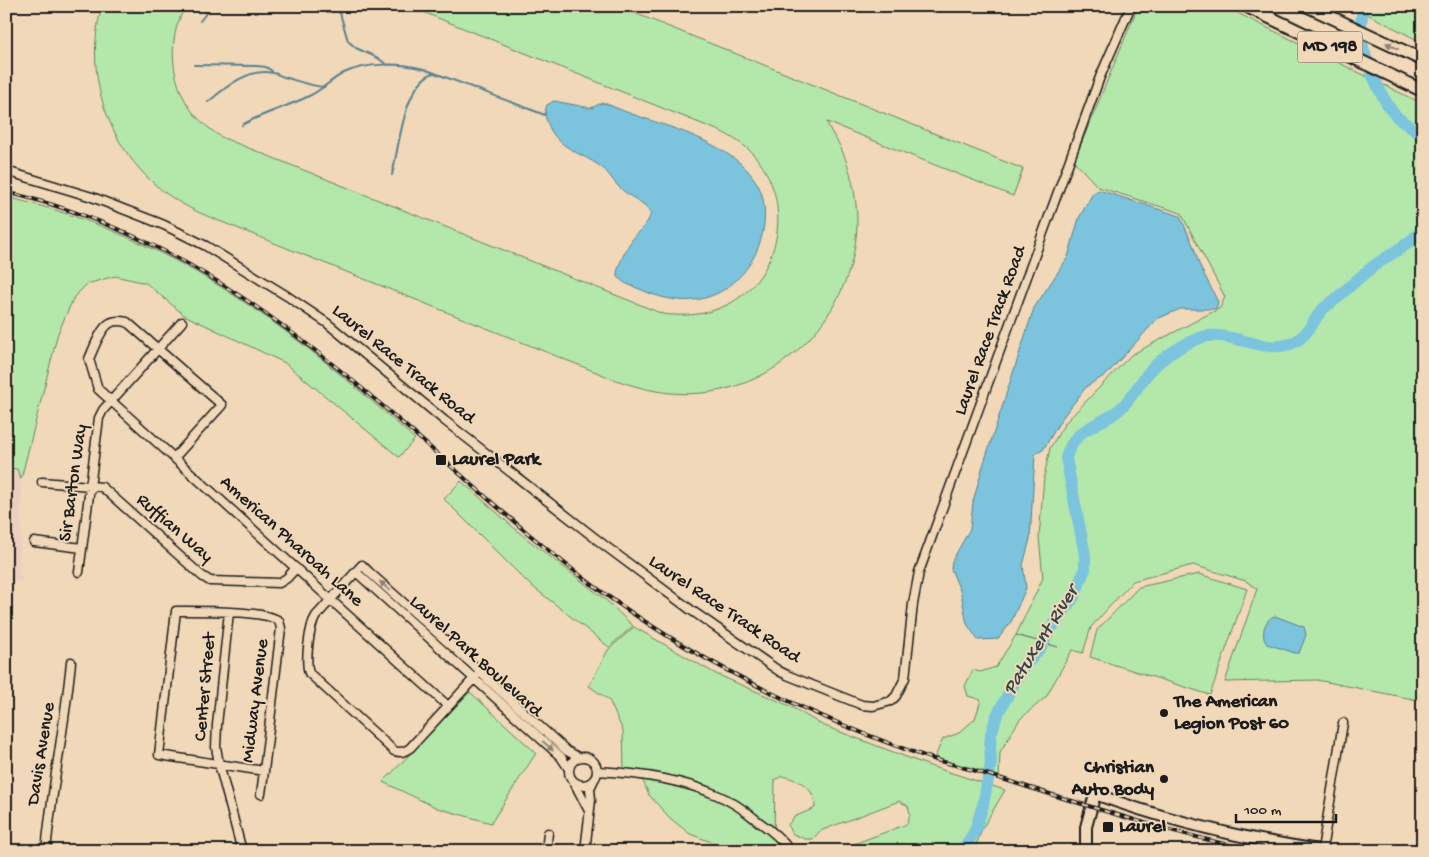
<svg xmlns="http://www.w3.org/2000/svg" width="1429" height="857" font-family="'Gochi Hand',sans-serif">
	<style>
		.built { fill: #eccec2 }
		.green { fill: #b3e8aa; stroke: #688263 }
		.water { fill: #7cc4dd; stroke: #568190 }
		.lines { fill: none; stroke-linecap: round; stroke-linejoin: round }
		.stream { stroke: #568190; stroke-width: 2 }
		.river { stroke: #7cc4dd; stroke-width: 12 }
		.street-casing { stroke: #1c1c1c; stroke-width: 11 }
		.secondary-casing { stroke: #1c1c1c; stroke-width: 14 }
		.primary-casing { stroke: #1c1c1c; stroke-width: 15 }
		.street { stroke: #f0d8b8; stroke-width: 8 }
		.secondary { stroke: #f0d8b8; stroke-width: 10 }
		.primary { stroke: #f0d8b8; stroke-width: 11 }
		.rail-casing { stroke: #1c1c1c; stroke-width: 4 }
		.rail { stroke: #f0d8b8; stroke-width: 2; stroke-dasharray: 5.5; stroke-linecap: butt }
		.oneway { fill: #918372 }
		.poi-dot { fill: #1c1c1c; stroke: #f0d8b8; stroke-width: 2 }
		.labels { text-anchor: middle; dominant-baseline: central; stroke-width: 4; stroke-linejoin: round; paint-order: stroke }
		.shield { fill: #f0d8b8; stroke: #5c544b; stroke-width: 1 }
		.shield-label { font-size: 18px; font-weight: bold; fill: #1c1c1c }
		.street-label { font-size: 19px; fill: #1c1c1c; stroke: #f0d8b8 }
		.poi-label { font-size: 19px; font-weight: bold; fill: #1c1c1c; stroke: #f0d8b8; text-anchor: start }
		.water-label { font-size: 20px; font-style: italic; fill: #34464c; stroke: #f0d8b8 }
	</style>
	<rect width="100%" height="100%" fill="#f0d8b8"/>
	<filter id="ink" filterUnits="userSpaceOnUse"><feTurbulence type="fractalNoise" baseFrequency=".02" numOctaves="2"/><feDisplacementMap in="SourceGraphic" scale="10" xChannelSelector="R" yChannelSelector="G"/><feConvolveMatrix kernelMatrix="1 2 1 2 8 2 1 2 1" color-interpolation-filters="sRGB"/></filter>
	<g filter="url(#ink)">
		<path class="built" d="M6,468l11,1 4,10v60l-3,28 1,8 3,6 -16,-1z"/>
		<path class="green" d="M102,6h84c-18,28 -16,68 0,96 8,15 22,26 35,35l442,177c22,3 43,1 64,-9 55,-28 68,-105 26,-151 -8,-9 -20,-16 -31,-22l-314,-126h209l406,163 -10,27 -186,-74c2,8 10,18 14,26 10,22 15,46 16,70 1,87 -68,167 -155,175 -30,3 -58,-3 -86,-13l-409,-164c-14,-6 -28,-13 -40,-22 -58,-42 -85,-119 -65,-188z
			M1145,6h78l200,98v597l-106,-21 -92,2 32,-93 -11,-8 -53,-16 -60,16 -42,46 -8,26 -11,-3 -26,47 -26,22 -20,33 -1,27 -64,-22 8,-18 16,-6 16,-14 6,-19 -13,-4 -3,-10 8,-16 7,2 16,-5 20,-32 42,12 -42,-12 27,-57 -4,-40 5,-61 6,-29 15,-25 66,-68 89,-47 5,-11 -44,-84 -83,-26 -24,-26 63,-152z
			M1352,6h71v37z
			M6,197c47,11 93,26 136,47 102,47 190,121 273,195l-16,18 -114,-94 -101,-48 -38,-32 -31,-7 -28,8 -13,13 -16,36 -37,146 -4,-10 -11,-1z
			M461,481l60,53 86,67 26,25 -24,21 -82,-65 -83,-83z
			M1199,574l48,15 -37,106 -120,-38 7,-27 42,-43z
			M634,627l82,47 74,32 32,19 108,41 75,24 -23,39 -8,22h-139l72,-27 3,-10 -2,-8 -9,-5 -79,30 -7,8h-8l-12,-5 -5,-9 6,-8 21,-9c0,-21 -15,-28 -33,-32l-7,4 -1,57 7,11 -1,3h-65l-1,-8 -24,-9 -20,-16 -21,-23 -6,-14 -19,-9 -1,-41 -14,-31 -20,-14 19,-36z
			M470,692l66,61 -45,70 -54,-15 -54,-26z"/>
		<path class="water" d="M554,101l37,7 11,-5 5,1c42,19 86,25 125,53 12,8 26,23 30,38 12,45 -20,100 -68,105 -17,2 -37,-3 -52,-10 -7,-3 -22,-7 -25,-15 -1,-6 11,-30 15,-35 7,-9 16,-15 19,-27 -5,-10 -18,-14 -26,-21 -9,-6 -14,-16 -21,-23 -20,-16 -46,-19 -56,-45 -3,-7 -4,-12 -1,-19z
			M1099,190l81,26 13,29 6,19 19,38 -2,7h-36l-23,10 -50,55 -20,12 -25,32 -19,32 -8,4 -5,85 -7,26 3,23 -15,34 -13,17 -20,1 -11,-16 -6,-31 -10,-24 1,-8 18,-32 3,-27 9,-33 52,-161 34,-51 11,-39 14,-25z
			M1275,616l29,11 2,8 -7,18h-4l-28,-9c-7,-8 -3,-25 8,-28z"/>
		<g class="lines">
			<path class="stream" d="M334,6l6,7 8,28 8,7 22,10 9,7
				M200,21l12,-15
				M194,65l63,1 9,1 6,4
				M208,102c17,-14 41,-35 65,-29 4,0 7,3 11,4 14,4 26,9 41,10
				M242,125c21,-12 45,-18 67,-29 13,-6 23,-17 35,-23 23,-11 56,-10 80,-4l121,46
				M392,175c7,-28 12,-91 41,-102"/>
			<path class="river" d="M1363,6c-1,10 -3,21 -2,31 3,21 21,64 35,79 8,8 20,13 27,22
				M962,851l13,-20 8,-26 8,-42 -1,-16 1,-13 6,-19 25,-46 19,-22 9,-17 24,-33 11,-28v-14l-19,-97c9,-34 35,-30 56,-51 11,-11 18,-25 28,-36 12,-14 40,-32 58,-35 28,-3 54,17 82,8 18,-6 21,-22 33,-35 4,-4 10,-7 15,-12 13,-11 25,-24 40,-34 14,-10 34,-20 45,-34"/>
			<g class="street-casing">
				<path id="street" d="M6,171l86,26 72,28 42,21 81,50 40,27 118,98 159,124 87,65 88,61 8,4 75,30 11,1 18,-5 5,-5 9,-18 8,-74 6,-32 181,-495 31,-71
					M174,458l48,-53 -95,-83c-5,-1 -12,-2 -17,1 -10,6 -16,25 -21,36l9,30 350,317
					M42,482l60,5 100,89 8,5 69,2 8,-5 9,-10
					M34,542l48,6
					M79,572l20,-154 4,-8 79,-88
					M356,572l205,185 8,12
					M229,612l-12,113 -1,22 3,17 23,87
					M480,672l-70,76c-6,4 -9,5 -16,3l-85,-78c-4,-11 0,-47 7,-57l46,-51 7,7 103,92 15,15 80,72 11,6
					M569 771a14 14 0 1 1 28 0a14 14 0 1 1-28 0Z
					M597,771c40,2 83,8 120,24 15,6 30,17 42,27 12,8 23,17 31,29
					M575,784l14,27
					M261,794l3,-23 17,-143 -2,-7c-13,-11 -83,-10 -103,-10l-17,144 105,16
					M1322,850l21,-127
					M46,851c6,-64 19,-126 25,-189
					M546,851l2,-18
					M585,851l6,-51 -1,-12 3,-6"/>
			</g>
			<g class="secondary-casing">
				<path id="secondary" d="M1086,851v-24l9,-33c74,27 152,46 231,57"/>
			</g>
			<g class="primary-casing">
				<path id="primary" d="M1246,6l177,85
					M1307,6l116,54"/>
			</g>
			<use href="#street" class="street"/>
			<use href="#secondary" class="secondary"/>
			<use href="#primary" class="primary"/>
			<g class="rail-casing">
				<path id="rail" d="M6,192c157,37 275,125 394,229 69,60 135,123 209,176 98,70 208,122 321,161 11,4 23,6 35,10 23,6 46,14 69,21 73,23 146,46 222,62"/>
			</g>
			<use href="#rail" class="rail"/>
		</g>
		<defs><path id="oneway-solid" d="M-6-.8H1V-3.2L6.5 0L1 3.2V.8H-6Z" transform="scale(1.25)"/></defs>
		<g class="oneway">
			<use href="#oneway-solid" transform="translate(1392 46) rotate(-155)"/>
			<use href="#oneway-solid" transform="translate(385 586) rotate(-138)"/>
			<use href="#oneway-solid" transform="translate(548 746) rotate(42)"/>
		</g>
	</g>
	<g class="poi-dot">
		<rect x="435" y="454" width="12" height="12" rx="2.5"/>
		<circle cx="1164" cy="713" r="5"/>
		<circle cx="1164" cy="779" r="5"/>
		<rect x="1102" y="821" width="12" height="12" rx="2.5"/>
	</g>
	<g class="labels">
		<rect class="shield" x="1297.5" y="31.5" width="65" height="31" rx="4"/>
		<g class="shield-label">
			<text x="1330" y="47">MD 198</text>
		</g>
		<g class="street-label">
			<text transform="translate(991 331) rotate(-70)">Laurel Race Track Road</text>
			<text transform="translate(403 365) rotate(39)">Laurel Race Track Road</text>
			<text transform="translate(74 483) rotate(-82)">Sir Barton Way</text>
			<text transform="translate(174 529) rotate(41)">Ruffian Way</text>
			<text transform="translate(291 542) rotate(42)">American Pharoah Lane</text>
			<text transform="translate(724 610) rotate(34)">Laurel Race Track Road</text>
			<text transform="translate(475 657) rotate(42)">Laurel Park Boulevard</text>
			<text transform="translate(206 687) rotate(-85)">Center Street</text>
			<text transform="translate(256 701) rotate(-83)">Midway Avenue</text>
			<text transform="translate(42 754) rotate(-81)">Davis Avenue</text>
		</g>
		<g class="poi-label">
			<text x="452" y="460">Laurel Park</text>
			<text x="1174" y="702">The American<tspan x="1174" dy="22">Legion Post 60</tspan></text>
			<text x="1154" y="768" text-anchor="end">Christian<tspan x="1154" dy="22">Auto Body</tspan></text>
			<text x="1119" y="827">Laurel</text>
		</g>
		<g class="water-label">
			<text transform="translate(1042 641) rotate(-58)">Patuxent River</text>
		</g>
	</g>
	<rect width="1429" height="857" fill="none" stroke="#f0d8b8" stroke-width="25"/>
	<rect x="12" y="12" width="1404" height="832" fill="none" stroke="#1c1c1c" stroke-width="2" filter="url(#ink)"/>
	<path d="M1236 814v8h100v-8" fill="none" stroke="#1c1c1c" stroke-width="2.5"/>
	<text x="1244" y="814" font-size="15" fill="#1c1c1c" stroke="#f0d8b8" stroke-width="4" paint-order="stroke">100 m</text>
</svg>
